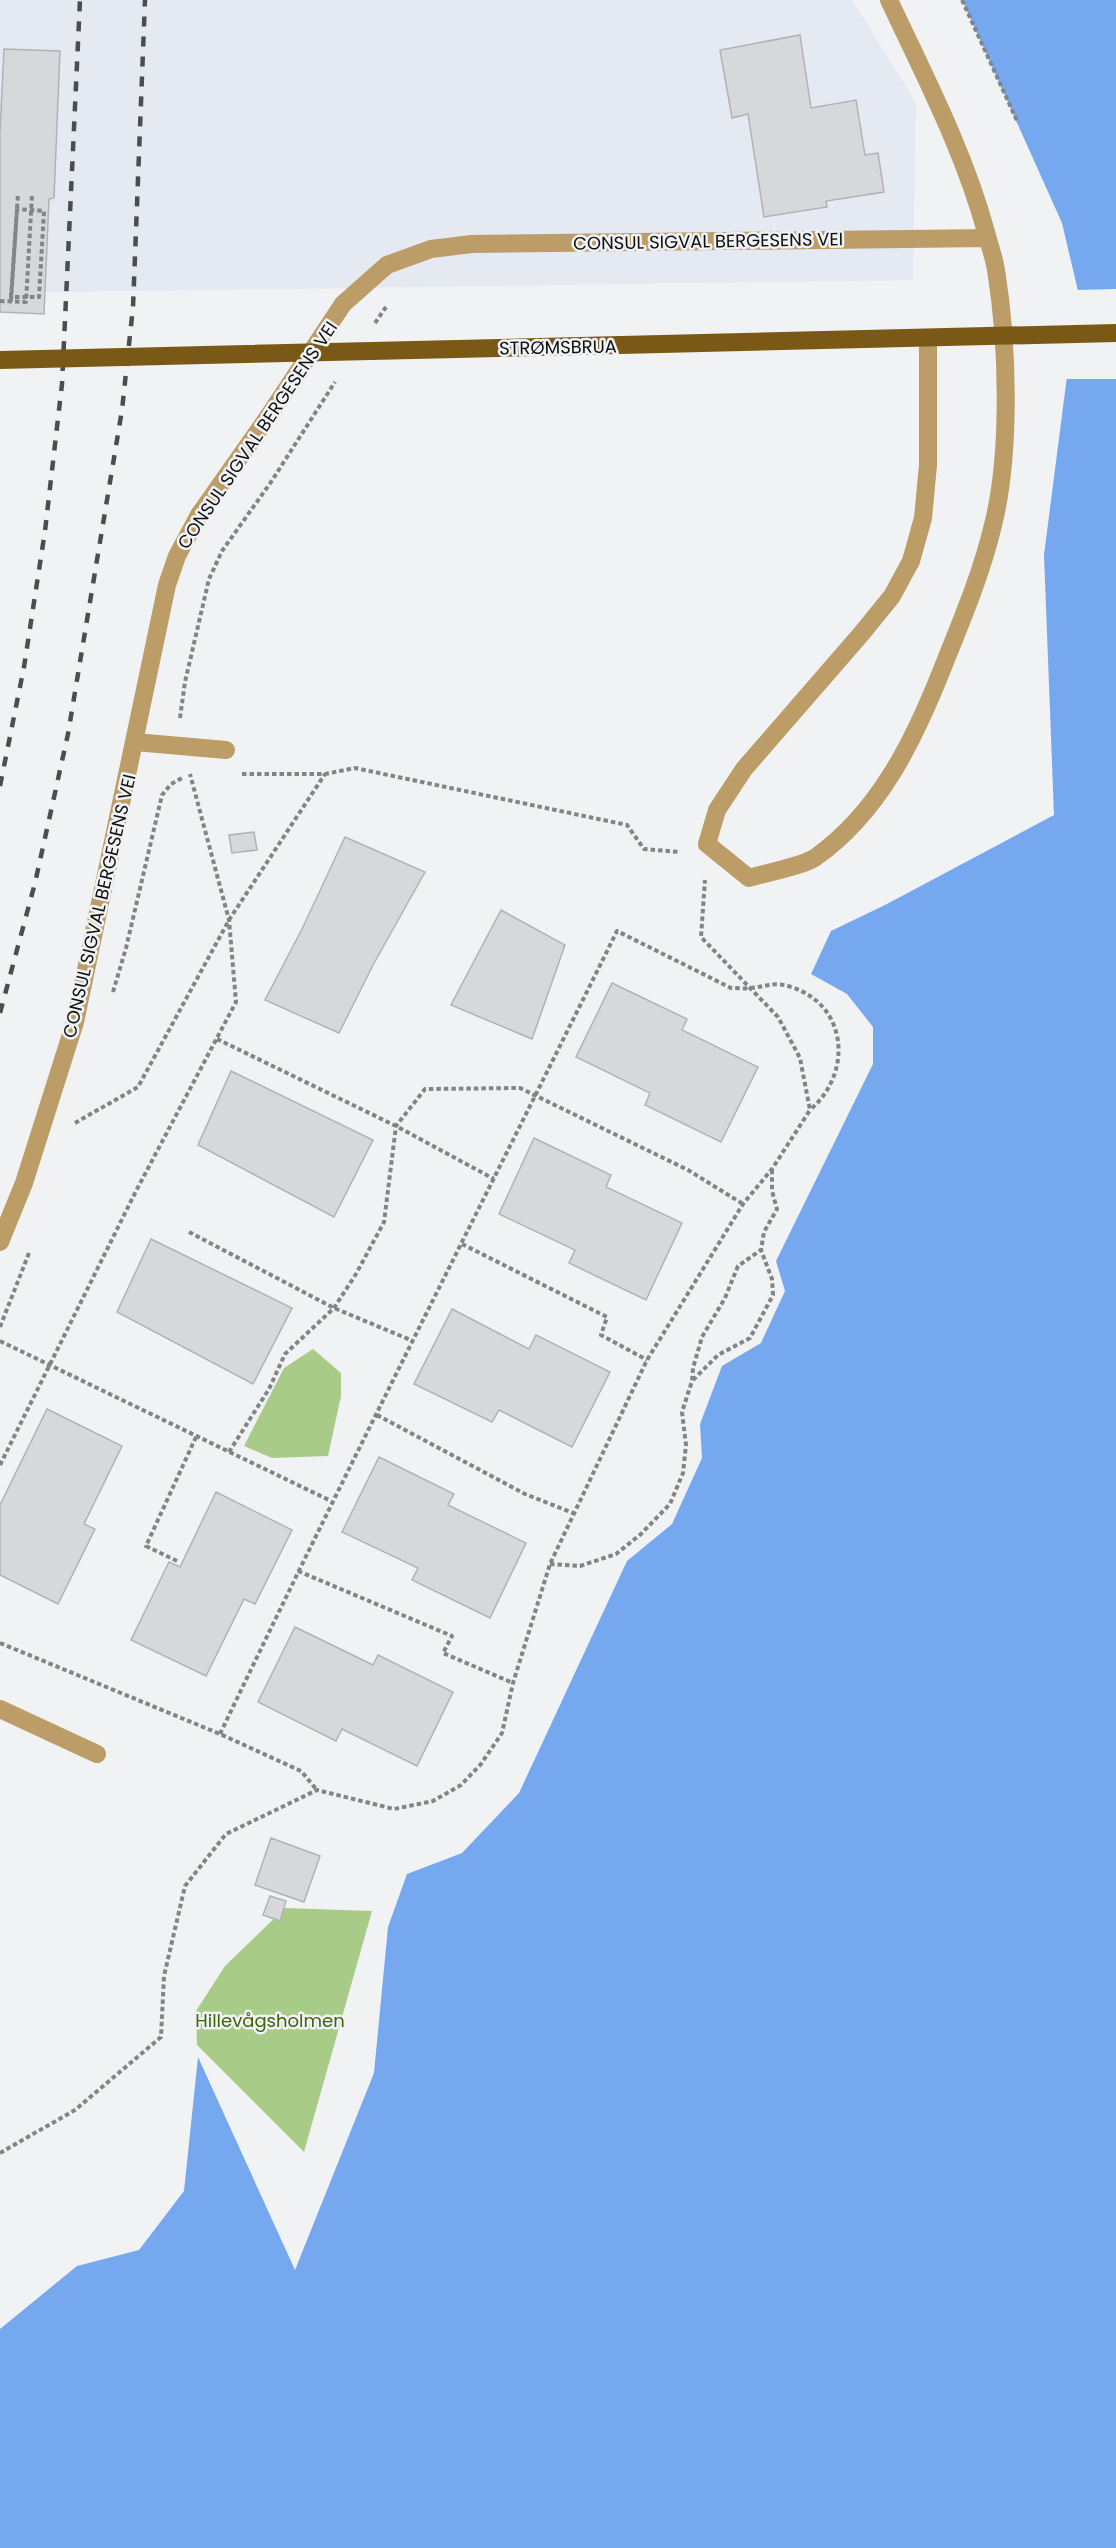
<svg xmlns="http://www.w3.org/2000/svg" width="1116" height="2548" font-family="Poppins,sans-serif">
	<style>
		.built { fill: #e4e9f2 }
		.green { fill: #a8cb88 }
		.water { fill: #76a8ef }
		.pier { fill: #f1f2f4 }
		.building { fill: #d7d8db; stroke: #b1b2b5; stroke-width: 1.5 }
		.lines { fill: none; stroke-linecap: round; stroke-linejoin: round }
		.path { stroke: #838485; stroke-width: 4; stroke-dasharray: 4.5 3; stroke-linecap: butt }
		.minor { stroke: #bc9c67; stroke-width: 18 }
		.rail { stroke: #4c4d4f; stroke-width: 4.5; stroke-dasharray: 10 10; stroke-linecap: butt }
		.major-bridge { stroke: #7a5917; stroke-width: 18 }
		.labels { text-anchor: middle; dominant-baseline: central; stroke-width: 5; stroke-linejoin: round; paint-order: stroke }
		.street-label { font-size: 18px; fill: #0e0f10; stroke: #f1f2f4 }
		.park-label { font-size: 18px; fill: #3f640c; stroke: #f1f2f4 }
	</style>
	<rect width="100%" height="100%" fill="#f1f2f4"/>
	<path class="built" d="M0,0h852l64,103 -3,177 -913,13z"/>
	<path class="green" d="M313,1349l28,24v23l-13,60 -56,2 -28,-12 40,-78z
		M285,1908l87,3 -68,241 -107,-107 -1,-34 29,-45z"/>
	<path class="water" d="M962,0h154v2548h-1116v-219l77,-63 62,-16 45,-59 14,-134 97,213 79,-197 14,-146 19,-53 55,-21 57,-60 108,-232 45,-37 30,-66 -2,-34 22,-58 39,-23 24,-52 -9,-30 97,-197v-37l-26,-33 -36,-20 20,-43 54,-26 169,-90 -10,-260 34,-264 -16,-68z"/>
	<path class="pier" d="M1116,289v90h-52l11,-89z"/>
	<path class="building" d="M800,35l11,73 45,-8 9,55 13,-2 6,39 -58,9 1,6 -63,10 -16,-103 -16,4 -12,-68z
		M4,49l56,2 -6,147 -5,1 -5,115 -44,-2v-180z
		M254,832l3,18 -25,3 -3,-18z
		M345,837l80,35 -52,93 -34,68 -74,-33 38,-73z
		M501,910l64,35 -33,94 -81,-34z
		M612,983l75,36 -5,11 76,37 -37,75 -76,-37 5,-12 -74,-36z
		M231,1071l142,69 -39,77 -136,-72z
		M534,1138l77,37 -5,12 76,36 -36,77 -77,-37 6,-13 -76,-36z
		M151,1239l141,69 -39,76 -136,-72z
		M452,1309l77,40 7,-14 74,37 -38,75 -73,-37 -7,12 -78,-38z
		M47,1409l75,37 -38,78 11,5 -37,75 -58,-29v-70z
		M379,1457l75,37 -6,11 78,38 -36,75 -78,-38 6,-12 -76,-36z
		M216,1492l76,38 -37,74 -11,-5 -38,77 -75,-36 38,-78 11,5z
		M295,1627l78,38 5,-10 75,37 -36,74 -75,-37 -6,12 -78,-39z
		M271,1838l49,18 -16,46 -49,-17z
		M270,1896l16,5 -6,20 -17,-6z"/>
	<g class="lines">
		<path class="path" d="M962,0l56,123
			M0,301l26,1 6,-107
			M11,301l6,-92 27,2 -5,86h-28l7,-103
			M375,323l11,-16
			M180,718l5,-36 24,-103 13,-28 49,-69 64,-100
			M242,774h83l30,-6 272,57 17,24 36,3
			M113,992l13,-44 36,-153 9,-11 13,-7
			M217,1039l179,87 98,53
			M75,1123l63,-36 91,-167 96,-146
			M189,1232l145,76 79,33
			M462,1244l145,73 -6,18 46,25
			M0,1327l29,-74
			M0,1341l331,160
			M693,1380l25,-25 32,-17 23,-43 -1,-16 -11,-29
			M377,1415l148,79 48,19
			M229,1452l40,-63 16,-35 49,-46 22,-34 28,-52 12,-96 29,-37 95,-1 168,82 55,34
			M0,1465l136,-274 100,-189 -7,-82 -39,-146
			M177,1561l-31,-15 50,-109
			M550,1564l30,2 36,-12 25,-20 29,-30 13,-31 3,-28 -4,-33 10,-31 1,-13 9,-31 23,-39 13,-32 23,-16 3,-18 13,-23 -5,-18v-21
			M298,1571l154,65 -9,17 70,30
			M0,1643l220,91 81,37 16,19
			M220,1734c129,-270 265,-536 397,-803l114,57c6,0 13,1 19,0 15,-1 25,-7 41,-1 57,18 62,86 19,123
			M0,2153l75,-43 86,-73 3,-61 21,-90 41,-52 91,-44 77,19 39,-8 28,-16 20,-21 21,-31 11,-50 37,-119 97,-204 96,-156 29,-35 38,-59 -10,-52 -22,-41 -77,-80 4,-57"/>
		<path class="minor" d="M889,0c35,75 75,151 97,232 3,12 8,25 10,38 12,74 15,183 -3,255 -12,51 -33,99 -52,147 -28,70 -62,140 -125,185 -12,9 -51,16 -67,21l-42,-34 10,-34 27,-41 118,-136 30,-37 19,-35 12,-43 5,-53v-127
			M135,742l91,8
			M0,1242l24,-59 51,-161 92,-437 10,-29 22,-41 69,-98 75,-113 44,-39 44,-16 41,-5 516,-6
			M0,1709l97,45"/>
		<path class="rail" d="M0,786l24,-119 21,-136 17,-147 18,-384
			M0,1013l35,-130 33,-149 54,-324 11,-103 12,-307"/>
		<path class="major-bridge" d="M0,360l1116,-27"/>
	</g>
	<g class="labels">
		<g class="street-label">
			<text transform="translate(708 241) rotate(-1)">CONSUL SIGVAL BERGESENS VEI</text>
			<text transform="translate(558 347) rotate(-1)">STRØMSBRUA</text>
			<text transform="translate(257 435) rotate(-56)">CONSUL SIGVAL BERGESENS VEI</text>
			<text transform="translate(99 906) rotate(-77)">CONSUL SIGVAL BERGESENS VEI</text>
		</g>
		<g class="park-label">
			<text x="270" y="2020">Hillevågsholmen</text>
		</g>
	</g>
</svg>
